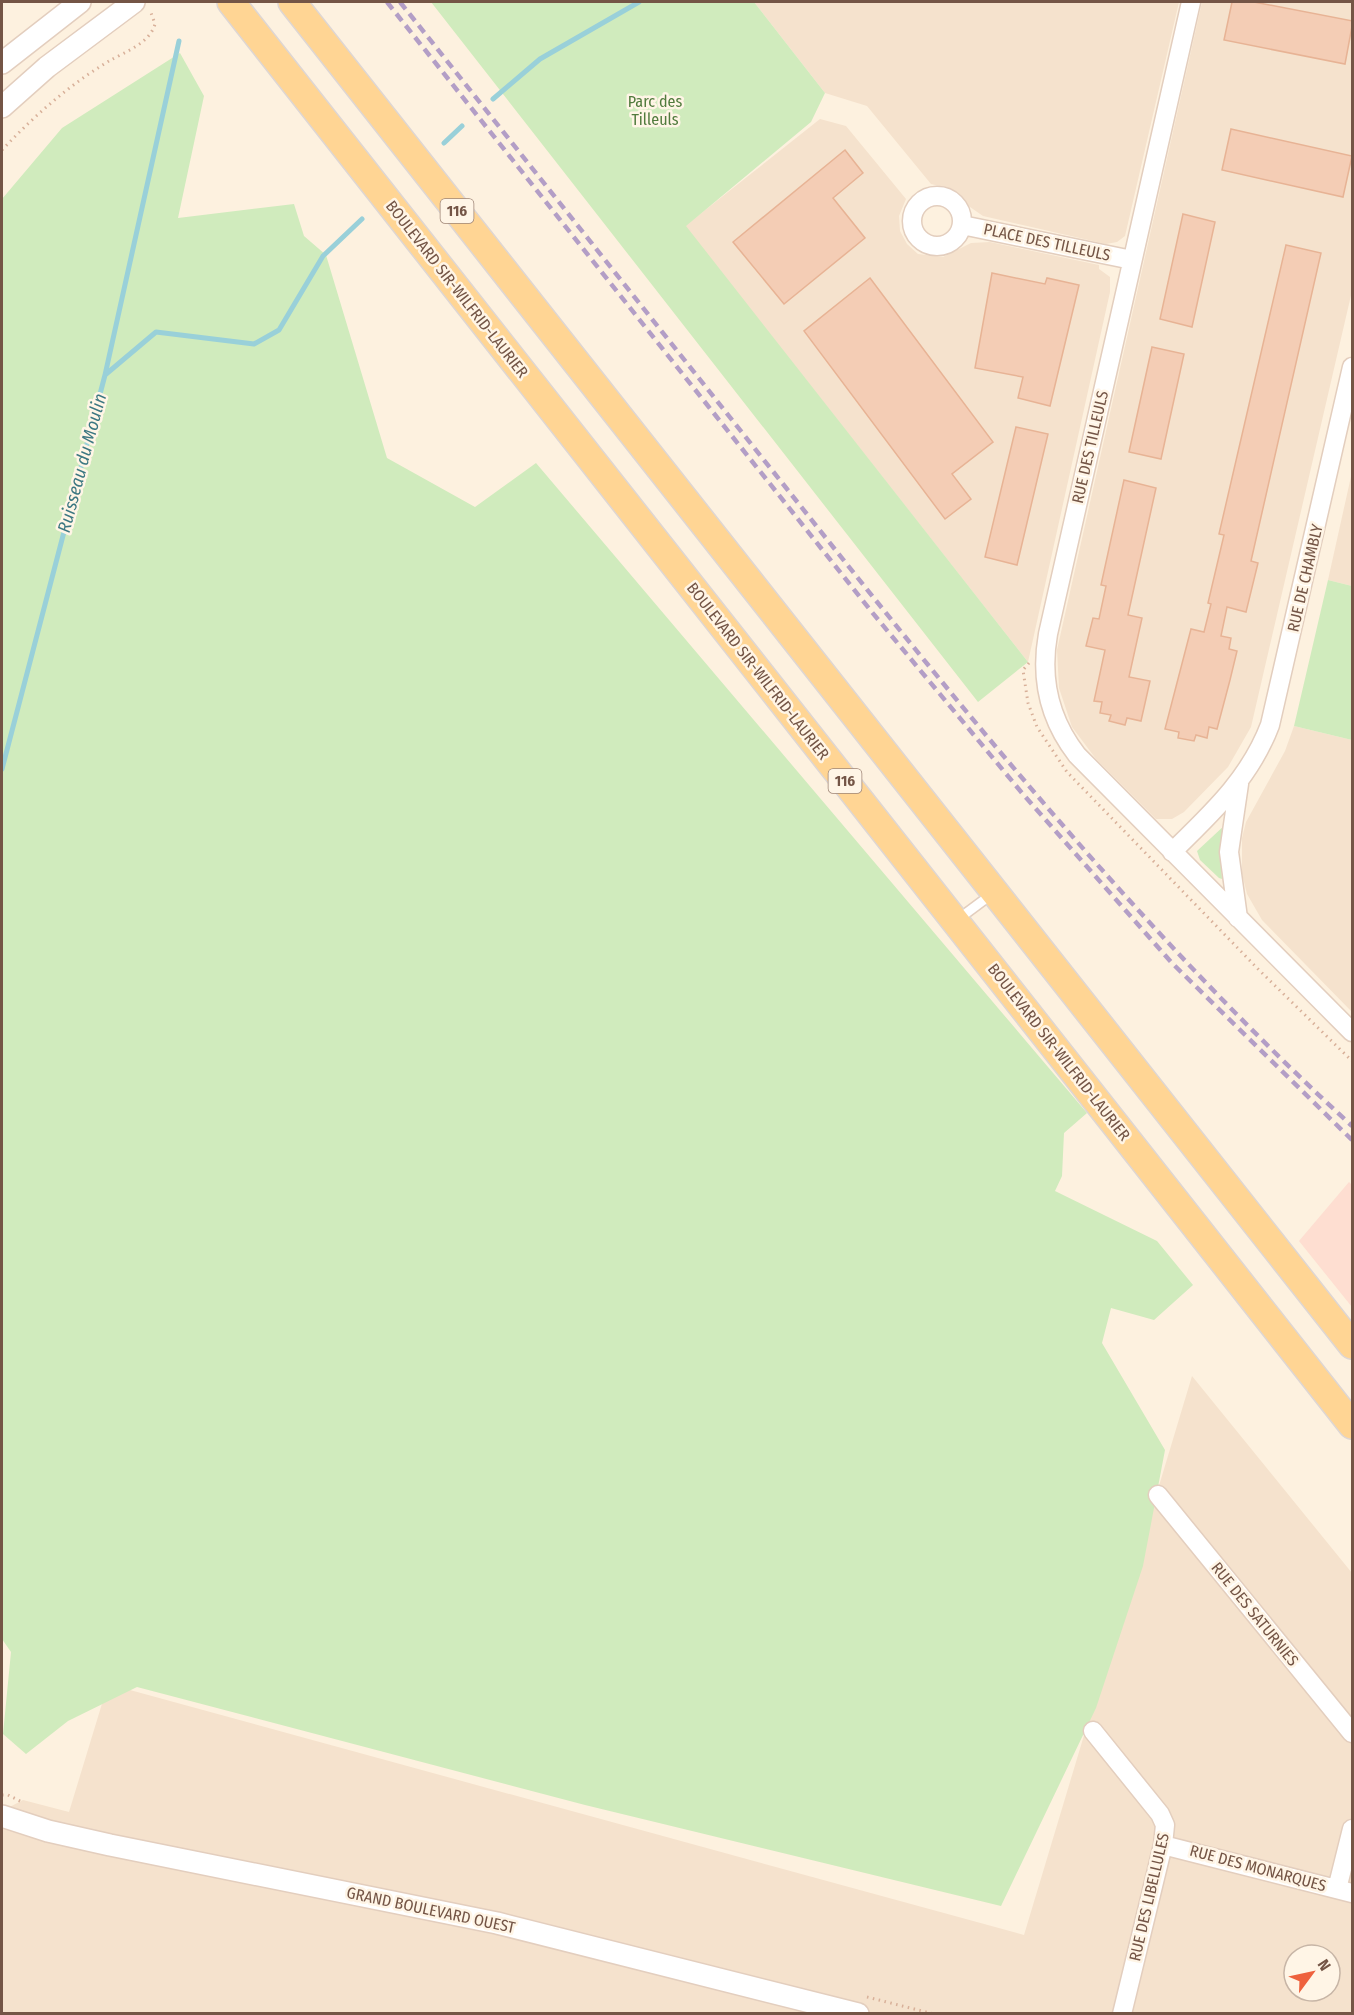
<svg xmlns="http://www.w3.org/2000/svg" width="1354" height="2015" font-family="'Fira Sans Condensed',sans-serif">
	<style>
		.residential { fill: #f5e2cd; fill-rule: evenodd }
		.commercial { fill: #feded1 }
		.green { fill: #d0ebbd }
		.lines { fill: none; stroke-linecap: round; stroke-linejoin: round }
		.stream { stroke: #99d0d9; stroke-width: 5 }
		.building { fill: #f4cdb5; stroke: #e7b395; stroke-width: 1.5 }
		.service-casing { stroke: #e3cebe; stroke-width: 12 }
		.minor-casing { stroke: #e3cebe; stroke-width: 21 }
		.tertiary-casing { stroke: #e3cebe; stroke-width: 24 }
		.primary-casing { stroke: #ded6d3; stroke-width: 30 }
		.path { stroke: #d8b099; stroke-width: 3; stroke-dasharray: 1.5 4.5; stroke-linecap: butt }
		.service { stroke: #fff; stroke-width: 9 }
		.minor { stroke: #fff; stroke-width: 18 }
		.tertiary { stroke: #fff; stroke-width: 21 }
		.primary { stroke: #ffd594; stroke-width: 27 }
		.rail { stroke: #b39ec6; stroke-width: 4.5; stroke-dasharray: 9 6; stroke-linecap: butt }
		.labels { text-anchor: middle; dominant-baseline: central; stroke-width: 5; stroke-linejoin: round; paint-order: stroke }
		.shield { fill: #fff5e6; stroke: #9e8576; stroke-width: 1.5 }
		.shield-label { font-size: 15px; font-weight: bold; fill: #745546 }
		.park-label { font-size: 16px; fill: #517b3d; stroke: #fff5e6 }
		.street-label { font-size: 16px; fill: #745546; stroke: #fff5e6 }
		.water-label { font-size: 18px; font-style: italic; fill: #3c7782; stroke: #fff5e6 }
	</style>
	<rect width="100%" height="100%" fill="#fdf1df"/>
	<path class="residential" d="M754,2h425l-54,234 -8,6 -11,2 -123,-28 -13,-9 -18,-18 -21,-5 -64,-78 -42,-13z
		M1202,2h150v289l-101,436 -23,40 -44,45 -12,7h-16l-60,-60 -24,-32 -13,-39 -2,-38z
		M820,119l26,7 60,73 -7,17 1,15 7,13 11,10 25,3 28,-14 19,-1 109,23v4l11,8v15l-82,370 -343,-436z
		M1352,472v114l-24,-6z
		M1294,726l58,14v272l-90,-92 -15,-26 -5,-20v-36l4,-16 39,-71z
		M1192,1376l160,197v440l-1350,1v-203l21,-11 46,12 39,-128 916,251zM1294,1955h36v36h-36z"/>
	<path class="commercial" d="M1349,1182l3,3v122l-53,-66z"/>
	<path class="green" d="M431,2h323l71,91 -14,29 -125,104 342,436 -50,40z
		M180,53l24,43 -26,122 116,-14 10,32 22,19 61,203 88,49 61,-44 551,650 -23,20 -2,43 -7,15 102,50 36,44 -39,35 -43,-12 -9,35 63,107 -22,116 -47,142 -95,198 -416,-101 -448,-118 -69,34 -42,33 -23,-20 8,-82 -9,-13v-1440l60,-71z
		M1328,580l24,6v154l-58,-14z
		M1226,824l-5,38 1,17 -3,-1 -19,-18 -3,-9z"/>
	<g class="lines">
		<path class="stream" d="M493,99l47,-40 99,-57
			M444,143l18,-17
			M105,375l74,-334
			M2,769l103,-394 51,-43 98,12 25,-14 44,-74 39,-37"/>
	</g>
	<path class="building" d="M1232,2h22l99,19 -8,43 -121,-24z
		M1231,129l121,27 -9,41 -121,-27z
		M845,150l18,23 -30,25 32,40 -81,66 -51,-62z
		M1183,214l32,8 -23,105 -32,-8z
		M1286,245l35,8 -70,308 7,2 -12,49 -19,-5 -6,29 10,2 -2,11 8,2 -7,29 -13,49 -8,-2 -2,11 -11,-3 -2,6 -16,-3 1,-6 -14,-3 26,-100 13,3 7,-28 -3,-1 16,-68 -5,-1z
		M992,273l53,11 2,-6 32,7 -29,121 -32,-8 5,-21 -48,-9z
		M870,278l123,164 -41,32 19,25 -26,20 -141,-188z
		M1152,347l32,7 -23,105 -32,-7z
		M1016,427l32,7 -31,131 -32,-8z
		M1124,480l32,8 -28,127 14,3 -13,59 21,4 -9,40 -14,-3 -2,7 -16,-4 2,-6 -11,-2 2,-11 -8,-1 11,-51 -19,-4 7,-28 6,1 7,-33 -5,-1z"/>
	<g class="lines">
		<g class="service-casing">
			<path id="service" d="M957,920l35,-26"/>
		</g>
		<g class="minor-casing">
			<path id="minor" d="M1191,2l-143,632c-8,45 1,85 29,121l275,277
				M912 221a25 25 0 1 1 50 0a25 25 0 1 1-50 0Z
				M962,225l170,35
				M1172,852c40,-39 78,-74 98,-127l82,-358
				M1238,918l-9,-66 10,-68
				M1158,1495l194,238
				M1093,1731l67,83 5,11 -2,20 -41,169
				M1163,1845l189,48
				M1337,1889l15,-60"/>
		</g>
		<g class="tertiary-casing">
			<path id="tertiary" d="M2,63l78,-61
				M2,107l45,-40 87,-65
				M2,1816l46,15 62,14 387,78 361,91"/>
		</g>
		<g class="primary-casing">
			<path id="primary" d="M231,2l1121,1423
				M292,2l1060,1343"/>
		</g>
		<path class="path" d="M2,150c32,-34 67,-65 107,-89 16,-9 41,-18 46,-37l-5,-14
			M1029,663l-6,7 5,33 9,24 30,45 192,198 93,91
			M2,1795h6l14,7
			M867,1997l67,17"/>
		<use href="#service" class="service"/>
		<use href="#minor" class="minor"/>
		<use href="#tertiary" class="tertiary"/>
		<use href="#primary" class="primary"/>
		<path class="rail" d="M387,2l484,609 151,182 150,170 180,177
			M400,2c129,162 258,325 387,487 176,222 356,445 565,637"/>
	</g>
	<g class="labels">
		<g class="shield">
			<rect x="440.5" y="199" width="33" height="24" rx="4.5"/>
			<rect x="828.5" y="769" width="33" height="24" rx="4.5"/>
		</g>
		<g class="shield-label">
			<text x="457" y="211">116</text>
			<text x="845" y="781">116</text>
		</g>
		<g class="park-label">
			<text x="655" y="101">Parc des<tspan x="655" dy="18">Tilleuls</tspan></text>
		</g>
		<g class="street-label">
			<text transform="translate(1047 242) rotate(12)">PLACE DES TILLEULS</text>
			<text transform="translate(457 289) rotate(52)">BOULEVARD SIR-WILFRID-LAURIER</text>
			<text transform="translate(1090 447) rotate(-77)">RUE DES TILLEULS</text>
			<text transform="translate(1305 578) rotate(-77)">RUE DE CHAMBLY</text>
			<text transform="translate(758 671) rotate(52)">BOULEVARD SIR-WILFRID-LAURIER</text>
			<text transform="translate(1059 1052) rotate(52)">BOULEVARD SIR-WILFRID-LAURIER</text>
			<text transform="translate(1255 1614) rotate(51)">RUE DES SATURNIES</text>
			<text transform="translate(1258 1868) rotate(15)">RUE DES MONARQUES</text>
			<text transform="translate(1149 1897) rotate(-77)">RUE DES LIBELLULES</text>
			<text transform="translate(431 1910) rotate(12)">GRAND BOULEVARD OUEST</text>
		</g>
		<g class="water-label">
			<text transform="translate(82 463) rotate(-75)">Ruisseau du Moulin</text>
		</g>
	</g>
	<rect width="1354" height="2015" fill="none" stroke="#745546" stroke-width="6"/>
	<g transform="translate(1312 1973) rotate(57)"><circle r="28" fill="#fff5e6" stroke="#c7b5a6" stroke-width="1.5"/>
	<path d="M0-4.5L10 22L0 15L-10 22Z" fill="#ee613d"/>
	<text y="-9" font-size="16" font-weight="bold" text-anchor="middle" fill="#745546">N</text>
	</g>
</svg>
